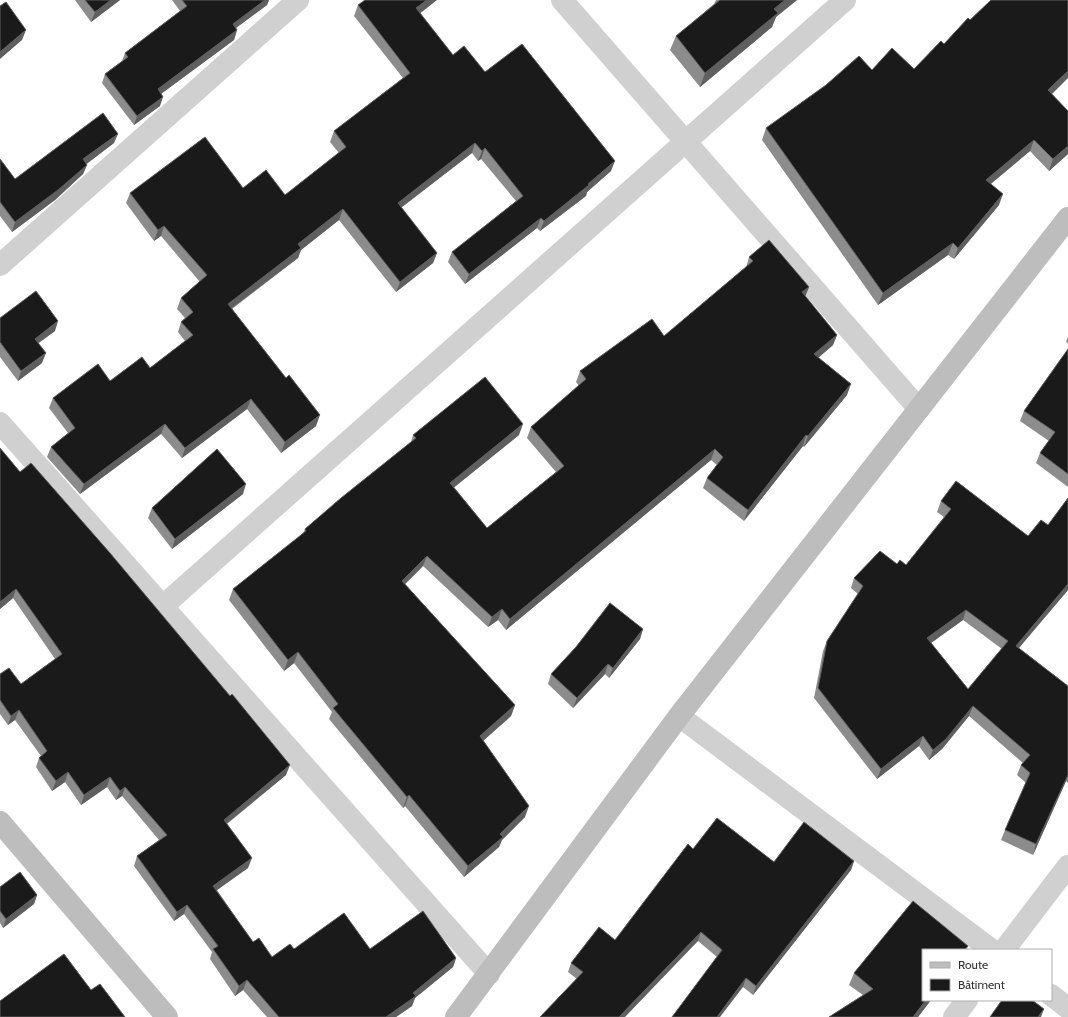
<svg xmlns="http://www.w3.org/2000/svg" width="1068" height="1017" font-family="Cabin,sans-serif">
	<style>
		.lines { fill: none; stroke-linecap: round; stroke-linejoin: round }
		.street { stroke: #d0d0d0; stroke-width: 22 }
		.secondary { stroke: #bdbdbd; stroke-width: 22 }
		.wall { fill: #8c8c8c; fill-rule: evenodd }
		.shaded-wall { fill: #5f5f5f }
		.building { fill: #1a1a1a; stroke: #5f5f5f; fill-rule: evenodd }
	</style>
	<rect width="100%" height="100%" fill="#fff"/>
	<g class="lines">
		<path class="street" d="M562,0l357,409
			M0,265l298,-265
			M0,423l489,551
			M163,606l682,-606
			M679,716l313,234
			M1004,950l64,-84
			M1051,995l17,13
			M954,1017l13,-17"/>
		<path class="secondary" d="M0,822l167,195
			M456,1017l223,-301 389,-498"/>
	</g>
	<path class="wall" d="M75,0h45l-29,22z
		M172,0h97l-2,5 -31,23 1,2 -3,10 -73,54 -1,12 -26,19 -32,-42 3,-9 17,-13 3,-8 55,-42z
		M716,0h81l-21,17 -4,10 -72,60 -30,-37 6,-14 38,-32z
		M358,5l62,8 33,42 32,17 126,99 -24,21 -1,4 -46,35 -3,-3 -72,56 -17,-22 4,-10 64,-51 -35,-42 -3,2 -6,-8 -71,55 36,45 -4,10 -37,29 -57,-72 -38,30 -3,8 -66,51 84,117 -35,27 -34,-44 -65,49 -21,-24 -81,60 -33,-37 4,-10 17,-14 -19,-25 4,-10 57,-17 40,-13 35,-27 -7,-9 3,-10 4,-4 -8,-9 4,-11 19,-16 -39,-46 -7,5 -28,-38 4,-10 113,-5 42,7 54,-42 -9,-11 4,-11 69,-53 -49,-62z
		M970,20l82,74 16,60 -19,17 -19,-20 -39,33 8,21 -45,54 -6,-4 -70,50 -116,-165 4,-12 106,-58 42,-1 30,-25z
		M114,143l-28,21 1,1 -4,9 -28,26 -43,32 -12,-16v-57l15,20z
		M749,257l60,30 -4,9 32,39 -4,10 -15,13 29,37 -43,52 -1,-1 -59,75 -41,-33 4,-10 10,-13 -6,-5 -205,170 -8,-10 -10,7 -65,-61 -18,18 110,121 -4,11 -28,25 42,76 -23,23 -3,7 -35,30 -59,-71 -2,2 -74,-89 3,-7 -38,-49 -10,8 -55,-71 4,-11 70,-55 2,-5 106,-87 2,-7h106l-65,52 33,41 69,-56 -29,-34 4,-11 48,-41 -3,-4 4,-11 84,-35 82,-68z
		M0,318l55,13 -16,12 3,20 -24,18 -18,-24z
		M1068,337v6l-2,-1z
		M1068,349v138l-32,-24 4,-10 9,-12 -29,-20 4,-10z
		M0,448l20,24 266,303 -59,49 21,44 -31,22 36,52 19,15 22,-8h76l86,9 -3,9 -38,31 -3,8 -16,11h-129l-24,-27 -8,6 -25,-37 2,-7 -28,-38 -10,7 -40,-55 3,-10 22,-16 -37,-44 -6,4 -9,-13 -26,18 -16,-23 -13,9 -16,-24 3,-9 2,-2 -26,-36 -7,5 -8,-11v-40l21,10 34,-25 -42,-61 -13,11z
		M243,494l-71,55 -24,-31 4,-10z
		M1068,498v92l-49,58 49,38v97l-2,-2 -33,74 -32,-15 4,-10 21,-47 -9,-8 4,-10 2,-2 -54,-47 -27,33 -13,11 -10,-14 -42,33 -63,-81 9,-47 4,-10 31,-47 -7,-6 3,-10 43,-14 9,1 38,-48 -7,-5 4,-11 87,35 20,-11zM963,620l39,29 -34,40 -37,-46z
		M643,629l-3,10 -31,39 -4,-4 -32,34 -25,-24 3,-10z
		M693,849l81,13 80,-1 -3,9 -98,125 -10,-8 -26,-30 -19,-16 -121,38 -9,-7 3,-9 44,-23z
		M0,887l37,8 -3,9 -31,24 -3,-5z
		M854,973l69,27h8l-13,17h-89l34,-22 -14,-10z"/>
	<path class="shaded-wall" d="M111,0h9l-29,22 4,-10z
		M265,0h4l-2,5 -38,28 4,-9z
		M427,0h10l-24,19 3,-11z
		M785,0h12l-21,17 -4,10 -72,60 5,-14 69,-64z
		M26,30l-4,10 -22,19v-7z
		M237,30l-3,10 -80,59 4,-10z
		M1068,71v7l-24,24 4,-12z
		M163,97l-3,9 -26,19 3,-9z
		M118,134l-4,9 -34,26 3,-10z
		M1034,140l-4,11 -48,40 4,-11z
		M475,143l-3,10 -78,60 4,-10z
		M1068,146v8l-19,17 4,-12z
		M485,148l-4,11 -3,2 4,-10z
		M615,161l-4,10 -24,21 -1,4 -46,35 4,-10 44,-37z
		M87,165l-4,9 -28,26 -43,32 3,-10z
		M1003,194l-4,11 -45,54 4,-11z
		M343,209l-4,11 -38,30 -3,8 -74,56 4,-10 70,-60z
		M541,218l-4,10 -72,56 4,-10z
		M164,226l-3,10 -7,5 4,-11z
		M953,243l-5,12 -70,50 5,-12z
		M437,253l-4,10 -37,29 4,-10z
		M809,287l-4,10 -3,-5z
		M58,321l-3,10 -24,17 4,-9z
		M837,335l-4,10 -23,20 4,-11z
		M46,353l-4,10 -24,18 3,-10z
		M851,384l-4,11 -43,52 4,-11z
		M251,399l-4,10 -65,49 3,-10z
		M320,415l-4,11 -35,27 4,-11z
		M165,424l-4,10 -81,60 4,-10z
		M523,424l-4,11 -73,59 4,-11z
		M806,435l-3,11 -59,75 4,-11z
		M715,449l-4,11 -205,170 4,-11z
		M246,484l-3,10 -71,55 3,-10z
		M427,556l-4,10 -25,25 4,-10z
		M1068,584v6l-56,66 4,-10z
		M16,589l-3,9 -13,11v-7z
		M502,609l-4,11 -10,7 4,-10z
		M966,610l-3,10 -39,28 3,-10z
		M643,629l-3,10 -31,39 4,-10z
		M298,652l-4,11 -10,8 4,-11z
		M608,664l-3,10 -32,34 4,-10z
		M515,705l-4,11 -35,31 4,-11z
		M973,706l-4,10 -27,33 -13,11 4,-10z
		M19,710l-4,10 -7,5 3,-9z
		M923,736l-4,10 -42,33 4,-10z
		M290,765l-4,10 -66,54 4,-9z
		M68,772l-3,10 -13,9 4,-10z
		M1068,775l-2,6 -33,74 3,-11z
		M110,777l-3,10 -26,18 3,-10z
		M125,787l-3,9 -6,4 4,-9z
		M409,795l-4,11 -2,2 4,-11z
		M529,806l-4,11 -23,23 -3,7 -35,30 4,-11z
		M252,858l-4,10 -38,27 3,-9z
		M854,861l-3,9 -98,125 3,-9z
		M37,895l-3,9 -31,24 3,-9z
		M187,905l-3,9 -10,7 3,-9z
		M701,932l-3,9 -73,76h-6z
		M456,958l-3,9 -38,31 -3,8 -16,11h-10l27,-24z
		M746,978l-3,9 -23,30h-3z
		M247,980l-4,10 -8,6 4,-10z
		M926,1000h5l-13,17h-5z
		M1044,1009l-3,8h-3z"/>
	<path class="building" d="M85,0h26l-16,12z
		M182,0h83l-32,24 4,6 -79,59 5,8 -26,19 -32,-42 23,-17 -3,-4 62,-47z
		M365,0h62l-11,8 37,47 11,-9 21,26 37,-28 93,117 -27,23 1,1 -45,36 -3,-3 -72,56 -17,-22 71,-56 -38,-48 -3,3 -7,-8 -77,60 39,50 -37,29 -57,-73 -45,35 3,4 -73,56 58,74 3,-3 31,40 -35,27 -34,-43 -66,49 -20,-24 -81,60 -33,-37 24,-19 -22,-30 45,-34 12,17 32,-24 8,11 43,-33 -12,-13 12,-10 -12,-14 26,-23 -43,-49 -6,4 -28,-37 75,-56 38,51 23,-18 19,25 61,-48 -12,-16 76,-58 -52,-68z
		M720,0h65l-11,9 4,4 -73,60 -29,-37z
		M991,0h77v71l-20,19 20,21v35l-15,13 -19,-19 -48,40 17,14 -45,54 -5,-5 -70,50 -117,-165 60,-43 33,-29 13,14 20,-22 22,21 27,-28 3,3 24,-26 2,2z
		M6,2l20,28 -26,22v-46z
		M103,113l15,21 -35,25 4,6 -29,25 -43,32 -15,-20v-43l15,20z
		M769,240l40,47 -7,5 35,43 -23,19 37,30 -43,52 -2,-1 -58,75 -41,-32 16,-21 -8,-8 -205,170 -8,-10 -10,8 -65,-61 -25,25 113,124 -35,31 49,70 -29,28 3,3 -35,29 -59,-71 -2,2 -74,-89 5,-4 -40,-52 -10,8 -55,-71 73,-58 -1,-2 36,-31 75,-60 -3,-3 72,-58 38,47 -73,59 37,45 77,-62 -33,-39 55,-48 -6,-8 72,-52 12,17 89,-75 -4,-4z
		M36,291l22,30 -23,18 11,14 -25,18 -21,-29v-24z
		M1068,349v125l-28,-21 15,-21 -31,-21z
		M0,448l20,24 11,-9 79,90 120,143 2,-2 58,71 -66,55 28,38 -39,28 40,56 6,-4 13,19 18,-13 4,5 50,-36 26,36 53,-38 33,47 -43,35 3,3 -30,21h-107l-32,-37 -8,6 -26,-37 5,-3 -31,-41 -10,7 -40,-56 30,-21 -42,-48 -5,4 -10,-14 -26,18 -16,-23 -12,9 -17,-23 8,-7 -28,-41 -8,6 -11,-16v-26l9,-6 12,16 41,-30 -46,-65 -16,13z
		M217,449l29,35 -71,55 -23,-31z
		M956,481l72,55 13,-16 7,5 20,-27v86l-52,62 52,40v89l-32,69 -31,-14 25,-57 -9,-8 9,-10 -57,-49 -27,33 -13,11 -10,-14 -42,33 -63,-81 9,-47 36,-55 -9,-8 26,-27 17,13 3,-4 6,5 45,-56 -10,-8zM966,610l42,31 -40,48 -41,-51z
		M610,603l33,26 -30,39 -5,-4 -31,34 -26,-24 25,-27z
		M717,818l57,44 30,-40 50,39 -98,125 -10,-8 -29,39h-45l50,-67 -21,-18 -82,85h-79l43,-45 -12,-9 28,-36 16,13 73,-96 5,5z
		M20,872l17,23 -31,24 -6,-8v-24z
		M913,901l55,45 -3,4h-42v50h3l-13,17h-84l44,-28 -19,-16z
		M64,954l27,36 9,-6 25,33h-125v-16z
		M1002,1000h30l12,9 -6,8h-48z"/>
	<rect x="922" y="949" width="130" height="52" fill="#ffffff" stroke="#adadad"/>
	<rect x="930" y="962" width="20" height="6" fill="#bdbdbd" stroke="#adadad"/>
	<text x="958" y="969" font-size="12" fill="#333333">Route</text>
	<rect x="930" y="979" width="20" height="12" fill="#1a1a1a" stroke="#adadad"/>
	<text x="958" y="989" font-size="12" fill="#333333">Bâtiment</text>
</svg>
